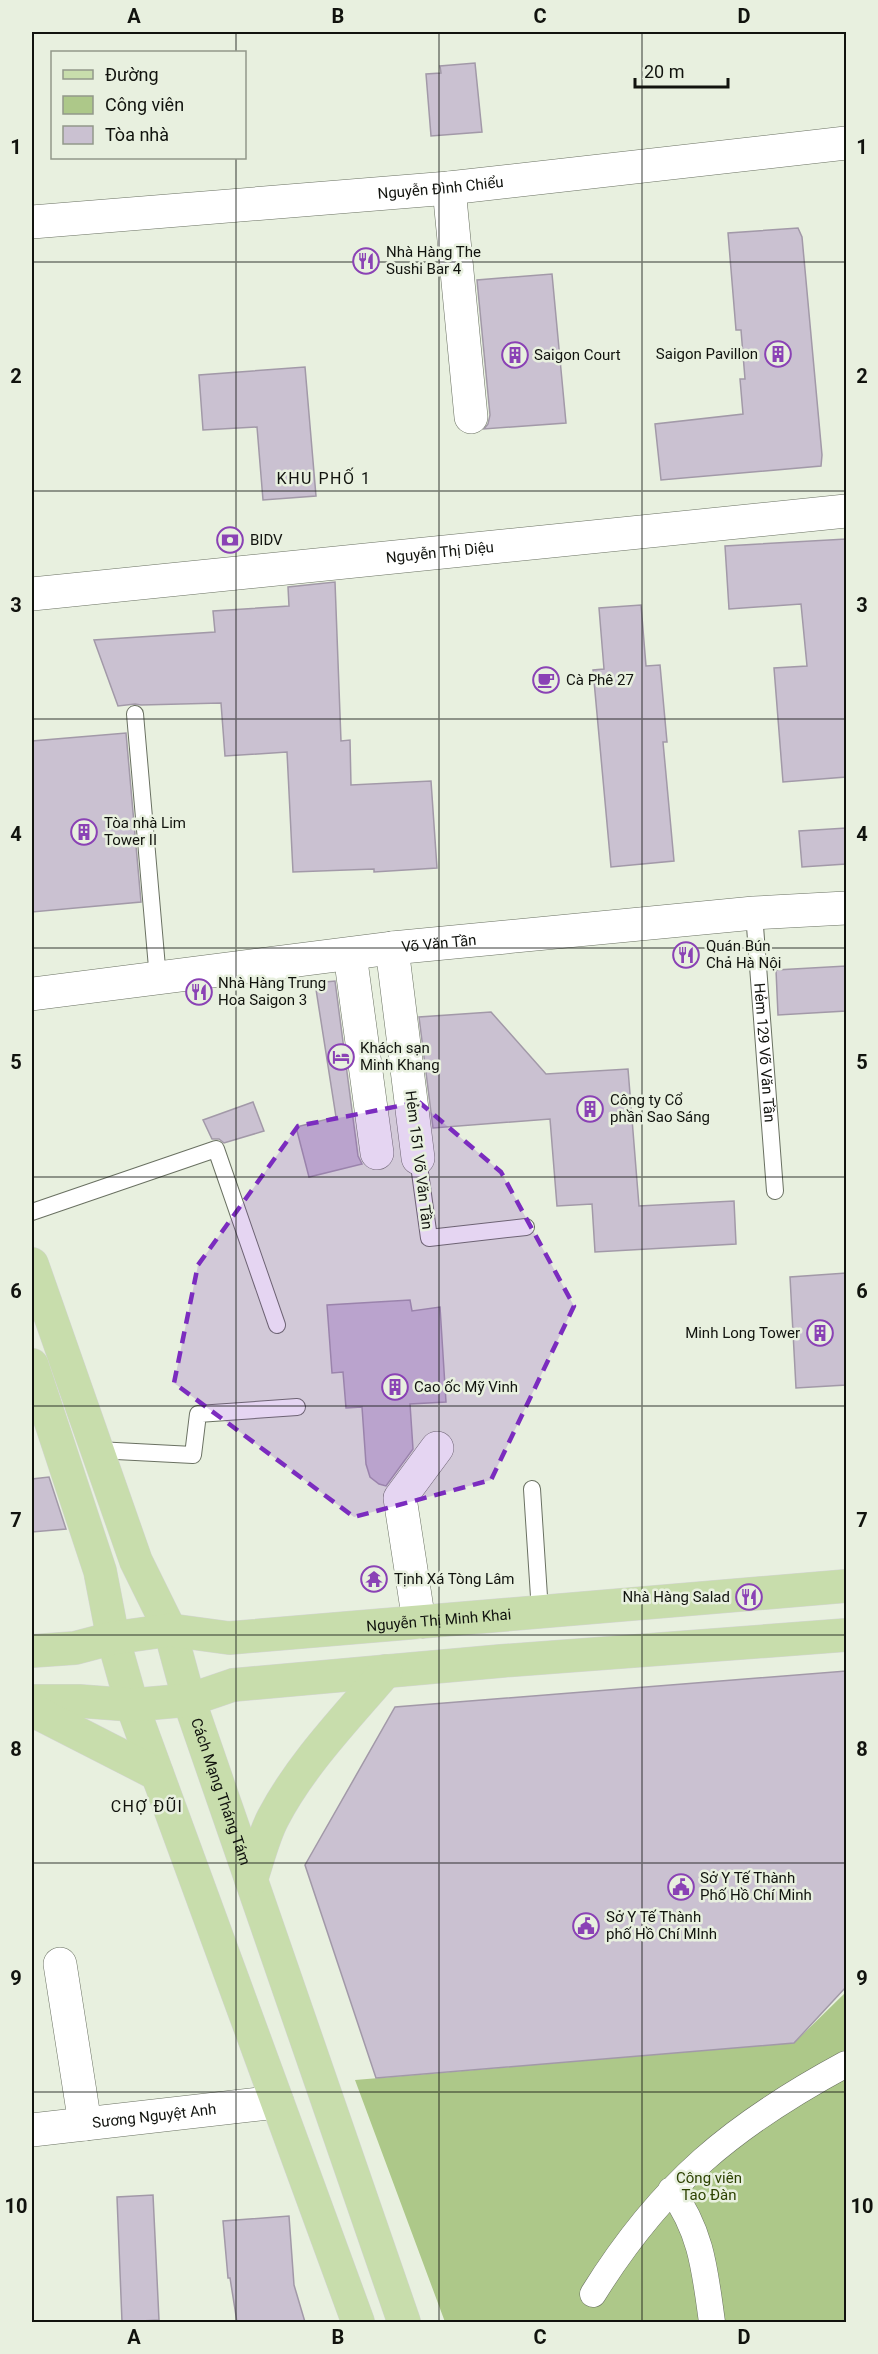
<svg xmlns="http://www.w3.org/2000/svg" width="878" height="2354" font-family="Roboto,sans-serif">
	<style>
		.green { fill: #adc889 }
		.building { fill: #cac1d1; stroke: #a299a8; stroke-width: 1.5 }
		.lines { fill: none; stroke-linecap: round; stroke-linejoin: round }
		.service-casing { stroke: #6a7162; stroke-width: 18 }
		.pedestrian-casing { stroke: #6a7162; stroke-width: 27 }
		.minor-casing { stroke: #6a7162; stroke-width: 34 }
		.secondary-casing { stroke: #6a7162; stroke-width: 34 }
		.primary-casing { stroke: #d4d5d4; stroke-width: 34 }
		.service { stroke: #fff; stroke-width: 16 }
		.pedestrian { stroke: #fff; stroke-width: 26 }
		.minor { stroke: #fff; stroke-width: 33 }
		.secondary { stroke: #fff; stroke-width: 33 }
		.primary { stroke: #c8ddac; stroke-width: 33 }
		.marked { fill: #7b2cbf; fill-opacity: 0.2; stroke: #7b2cbf; stroke-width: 4.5; stroke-dasharray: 12 8; stroke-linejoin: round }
		.grid { fill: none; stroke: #11130e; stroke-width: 1.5; stroke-opacity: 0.55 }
		.labels { text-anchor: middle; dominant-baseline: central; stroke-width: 5; stroke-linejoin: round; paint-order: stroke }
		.street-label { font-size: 15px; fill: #11130e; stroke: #e8f0df }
		.poi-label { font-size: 15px; fill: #11130e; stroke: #e8f0df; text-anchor: start }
		.park-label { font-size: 15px; fill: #2d4202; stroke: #e8f0df }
		.neighbourhood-label { font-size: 16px; letter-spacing: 1.5px; fill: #11130e; stroke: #e8f0df }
		.neatline { fill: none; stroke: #11130e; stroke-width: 2 }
		.grid-label { font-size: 20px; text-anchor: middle; font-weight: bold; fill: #11130e }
	</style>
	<rect width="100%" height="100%" fill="#e8f0df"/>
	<path class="green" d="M846,1992v330h-401l-90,-242 439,-37z"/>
	<path class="building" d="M475,63l7,69 -51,4 -5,-62 15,-1 -1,-7z
		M798,228l4,9 20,218 -1,11 -160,14 -6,-56 88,-10 -3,-35h5l-4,-49h-5l-8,-97z
		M552,274l14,149 -82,6 4,-5 2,-9 -13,-135z
		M305,367l11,129 -53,4 -6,-73 -54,3 -4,-55z
		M846,539v238l-63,5 -9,-114 33,-2 -6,-62 -72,5 -4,-63z
		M335,582l6,159 9,-1 1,45 80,-4 6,87 -63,4v-3l-81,3 -6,-120 -62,4 -4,-53 -80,2 -6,-1 -17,2 -24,-66 121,-8 -2,-21 76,-5 -1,-19z
		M641,605l5,61 14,-1 7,77h-4l11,119 -63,6 -18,-197 11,-1 -5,-61z
		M126,733l15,169 -109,10v-171z
		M846,828v36l-44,3 -3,-36z
		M846,966v45l-68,4 -2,-45z
		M335,981l23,175 4,8 -53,13 -13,-50 40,-10 -21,-134z
		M491,1012l55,62 82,-5 11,137 95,-5 2,43 -141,8 -3,-48 -35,2 -7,-87 -117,9 -14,-111z
		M253,1102l11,29 -40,12 -5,-4h-7l-9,-19z
		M846,1273v112l-50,3 -6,-111z
		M410,1300l2,11 28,-4 6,95 -36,2 3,45 -27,37 -7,-2 -9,-7 -4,-13 -4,-57 -16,1 -3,-36 -11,1 -5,-68z
		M49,1477l17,52 -34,3v-53z
		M846,1671v316l-52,56 -418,35 -71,-213 90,-158z
		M153,2195l6,125 -37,2 -5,-125z
		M289,2216l5,69 11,37h-68l-7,-44h-2l-5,-57z"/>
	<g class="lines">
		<g class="service-casing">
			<g id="service">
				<path d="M135,714l23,265"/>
				<path id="s1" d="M754,913l21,278"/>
				<path d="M418,1158l11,80 97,-11"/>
				<path d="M32,1212l184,-63 61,176"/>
				<path d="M97,1450l96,5 5,-41 99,-7"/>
				<path d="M532,1489l8,123"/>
			</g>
		</g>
		<g class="pedestrian-casing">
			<path id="pedestrian" d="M671,2190c31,42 34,82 41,132
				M593,2294c69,-111 140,-169 253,-230"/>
		</g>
		<g class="minor-casing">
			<g id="minor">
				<path d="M449,188l22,229"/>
				<path id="s2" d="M32,594l814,-83"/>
				<path d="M392,948l26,210"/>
				<path d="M350,954l27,199"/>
				<path d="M419,1622l-19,-124 37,-50"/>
				<path d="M60,1964l25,160"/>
				<path id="s3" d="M32,2130l245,-28"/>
			</g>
		</g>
		<g class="secondary-casing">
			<g id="secondary">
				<path id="s4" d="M32,222l417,-34 397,-45"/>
				<path id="s5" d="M32,994l360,-46 362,-35 92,-5"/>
			</g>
		</g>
		<g class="primary-casing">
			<g id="primary">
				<path id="s6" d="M32,1264l104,297 34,69 19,70 215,622"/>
				<path d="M32,1365l68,206 13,67 19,67 226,617"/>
				<path id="s7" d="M32,1651l43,-3 38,-10 57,-8 59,8 617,-52"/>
				<path d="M32,1701h47l53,4 57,-5 44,-15 268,-24 345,-26"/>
				<path d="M32,1710l125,64"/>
				<path d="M251,1880c7,-20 12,-43 22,-62 28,-54 74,-101 113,-147"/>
			</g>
		</g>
		<use href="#service" class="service"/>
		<use href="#pedestrian" class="pedestrian"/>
		<use href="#minor" class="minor"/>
		<use href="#secondary" class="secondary"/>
		<use href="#primary" class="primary"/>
	</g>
	<path class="marked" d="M419,1102l82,70 73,134 -83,174 -137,37 -180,-134 24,-118 100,-139z"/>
	<path class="grid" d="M236,32v20M439,32v2290M642,32v2290M236,158v2164M32,262h814M32,491h814M32,719h814M32,948h814M32,1177h814M32,1406h814M32,1635h814M32,1863h814M32,2092h814"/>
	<defs>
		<g id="restaurant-ring" transform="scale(1.35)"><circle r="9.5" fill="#e8f0df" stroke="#8a42b5" stroke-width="1.5"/><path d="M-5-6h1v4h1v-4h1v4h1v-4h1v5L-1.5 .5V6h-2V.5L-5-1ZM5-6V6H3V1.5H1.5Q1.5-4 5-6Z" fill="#8a42b5"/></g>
		<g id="building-ring" transform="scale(1.35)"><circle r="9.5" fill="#e8f0df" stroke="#8a42b5" stroke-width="1.5"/><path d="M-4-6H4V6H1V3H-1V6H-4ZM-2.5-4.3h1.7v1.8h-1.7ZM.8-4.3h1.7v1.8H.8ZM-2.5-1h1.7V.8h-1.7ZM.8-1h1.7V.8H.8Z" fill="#8a42b5"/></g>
		<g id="bank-ring" transform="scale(1.35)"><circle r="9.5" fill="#e8f0df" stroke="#8a42b5" stroke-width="1.5"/><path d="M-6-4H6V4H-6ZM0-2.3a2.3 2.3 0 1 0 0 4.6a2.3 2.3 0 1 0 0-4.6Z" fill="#8a42b5"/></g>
		<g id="cafe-ring" transform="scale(1.35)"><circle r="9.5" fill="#e8f0df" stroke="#8a42b5" stroke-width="1.5"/><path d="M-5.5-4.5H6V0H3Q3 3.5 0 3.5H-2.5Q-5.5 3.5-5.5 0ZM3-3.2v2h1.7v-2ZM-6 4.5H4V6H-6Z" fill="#8a42b5"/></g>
		<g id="hotel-ring" transform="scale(1.35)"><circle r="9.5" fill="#e8f0df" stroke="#8a42b5" stroke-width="1.5"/><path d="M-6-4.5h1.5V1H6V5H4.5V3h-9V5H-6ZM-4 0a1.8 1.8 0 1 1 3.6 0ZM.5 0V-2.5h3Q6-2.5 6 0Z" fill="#8a42b5"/></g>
		<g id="temple-ring" transform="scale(1.35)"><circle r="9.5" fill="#e8f0df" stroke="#8a42b5" stroke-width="1.5"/><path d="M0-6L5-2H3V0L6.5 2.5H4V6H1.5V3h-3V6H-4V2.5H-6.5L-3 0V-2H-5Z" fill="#8a42b5"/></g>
		<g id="civic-ring" transform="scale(1.35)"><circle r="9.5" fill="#e8f0df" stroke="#8a42b5" stroke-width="1.5"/><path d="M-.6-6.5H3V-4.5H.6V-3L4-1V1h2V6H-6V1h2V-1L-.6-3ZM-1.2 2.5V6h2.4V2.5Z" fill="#8a42b5"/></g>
	</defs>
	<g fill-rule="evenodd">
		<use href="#restaurant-ring" x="366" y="261"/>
		<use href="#building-ring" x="778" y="354"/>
		<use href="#building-ring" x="515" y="355"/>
		<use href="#bank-ring" x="230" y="540"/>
		<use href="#cafe-ring" x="546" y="680"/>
		<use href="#building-ring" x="84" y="832"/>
		<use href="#restaurant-ring" x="686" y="955"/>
		<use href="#restaurant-ring" x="199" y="992"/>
		<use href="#hotel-ring" x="341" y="1057"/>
		<use href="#building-ring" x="590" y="1109"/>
		<use href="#building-ring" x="820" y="1333"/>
		<use href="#building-ring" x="395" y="1387"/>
		<use href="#temple-ring" x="374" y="1579"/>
		<use href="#restaurant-ring" x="749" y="1597"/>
		<use href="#civic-ring" x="681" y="1887"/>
		<use href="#civic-ring" x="586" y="1926"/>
	</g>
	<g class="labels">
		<g class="street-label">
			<text stroke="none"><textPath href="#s4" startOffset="410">Nguyễn Đình Chiểu</textPath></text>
			<text stroke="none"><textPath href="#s2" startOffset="410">Nguyễn Thị Diệu</textPath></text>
			<text stroke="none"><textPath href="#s5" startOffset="410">Võ Văn Tần</textPath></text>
			<text stroke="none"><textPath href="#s1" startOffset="140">Hẻm 129 Võ Văn Tần</textPath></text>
			<text transform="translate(419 1160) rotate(83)">Hẻm 151 Võ Văn Tần</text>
			<text stroke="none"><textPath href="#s7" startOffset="410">Nguyễn Thị Minh Khai</textPath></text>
			<text stroke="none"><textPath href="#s6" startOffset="561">Cách Mạng Tháng Tám</textPath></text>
			<text stroke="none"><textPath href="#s3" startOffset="123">Sương Nguyệt Anh</textPath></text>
		</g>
		<g class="poi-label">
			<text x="386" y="252">Nhà Hàng The<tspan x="386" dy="17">Sushi Bar 4</tspan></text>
			<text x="758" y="354" text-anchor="end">Saigon Pavillon</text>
			<text x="534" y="355">Saigon Court</text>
			<text x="250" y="540">BIDV</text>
			<text x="566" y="680">Cà Phê 27</text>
			<text x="104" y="823">Tòa nhà Lim<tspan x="104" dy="17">Tower II</tspan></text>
			<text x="706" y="946">Quán Bún<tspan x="706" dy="17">Chả Hà Nội</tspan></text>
			<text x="218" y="983">Nhà Hàng Trung<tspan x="218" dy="17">Hoa Saigon 3</tspan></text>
			<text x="360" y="1048">Khách sạn<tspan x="360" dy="17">Minh Khang</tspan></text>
			<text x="610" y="1100">Công ty Cổ<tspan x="610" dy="17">phần Sao Sáng</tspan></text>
			<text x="800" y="1333" text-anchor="end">Minh Long Tower</text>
			<text x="414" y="1387">Cao ốc Mỹ Vinh</text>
			<text x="394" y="1579">Tịnh Xá Tòng Lâm</text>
			<text x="730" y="1597" text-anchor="end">Nhà Hàng Salad</text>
			<text x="700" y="1878">Sở Y Tế Thành<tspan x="700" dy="17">Phố Hồ Chí Minh</tspan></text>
			<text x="606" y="1917">Sở Y Tế Thành<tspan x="606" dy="17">phố Hồ Chí MInh</tspan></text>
		</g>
		<g class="park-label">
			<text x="709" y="2178">Công viên<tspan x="709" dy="17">Tao Đàn</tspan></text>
		</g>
		<g class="neighbourhood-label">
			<text x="324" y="478">KHU PHỐ 1</text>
			<text x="147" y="1806">CHỢ ĐŨI</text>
		</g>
	</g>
	<rect width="878" height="2354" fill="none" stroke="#e8f0df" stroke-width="66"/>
	<rect x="51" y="51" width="195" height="108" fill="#e8f0df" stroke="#92988b" stroke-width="1.5"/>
	<rect x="63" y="70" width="30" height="9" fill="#c8ddac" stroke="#92988b" stroke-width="1.5"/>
	<text x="105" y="81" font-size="18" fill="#11130e">Đường</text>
	<rect x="63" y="96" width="30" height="18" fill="#adc889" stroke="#92988b" stroke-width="1.5"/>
	<text x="105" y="111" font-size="18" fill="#11130e">Công viên</text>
	<rect x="63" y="126" width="30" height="18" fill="#cac1d1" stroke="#92988b" stroke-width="1.5"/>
	<text x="105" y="141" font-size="18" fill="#11130e">Tòa nhà</text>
	<path d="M635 78v9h93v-9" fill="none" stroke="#11130e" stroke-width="3"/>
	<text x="644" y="78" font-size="18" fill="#11130e" stroke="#e8f0df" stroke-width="4.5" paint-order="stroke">20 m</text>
	<rect x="33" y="33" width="812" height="2288" class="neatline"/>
	<g class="grid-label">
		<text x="134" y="23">A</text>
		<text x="338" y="23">B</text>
		<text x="540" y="23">C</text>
		<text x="744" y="23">D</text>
		<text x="16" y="154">1</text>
		<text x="862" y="154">1</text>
		<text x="16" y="383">2</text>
		<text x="862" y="383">2</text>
		<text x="16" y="612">3</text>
		<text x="862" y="612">3</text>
		<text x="16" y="841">4</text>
		<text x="862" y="841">4</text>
		<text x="16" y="1069">5</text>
		<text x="862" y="1069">5</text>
		<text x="16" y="1298">6</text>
		<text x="862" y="1298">6</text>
		<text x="16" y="1527">7</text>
		<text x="862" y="1527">7</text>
		<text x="16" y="1756">8</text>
		<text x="862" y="1756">8</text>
		<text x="16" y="1985">9</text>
		<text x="862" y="1985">9</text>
		<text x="16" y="2213">10</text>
		<text x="862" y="2213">10</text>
		<text x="134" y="2344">A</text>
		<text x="338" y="2344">B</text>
		<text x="540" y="2344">C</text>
		<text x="744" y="2344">D</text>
	</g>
</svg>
